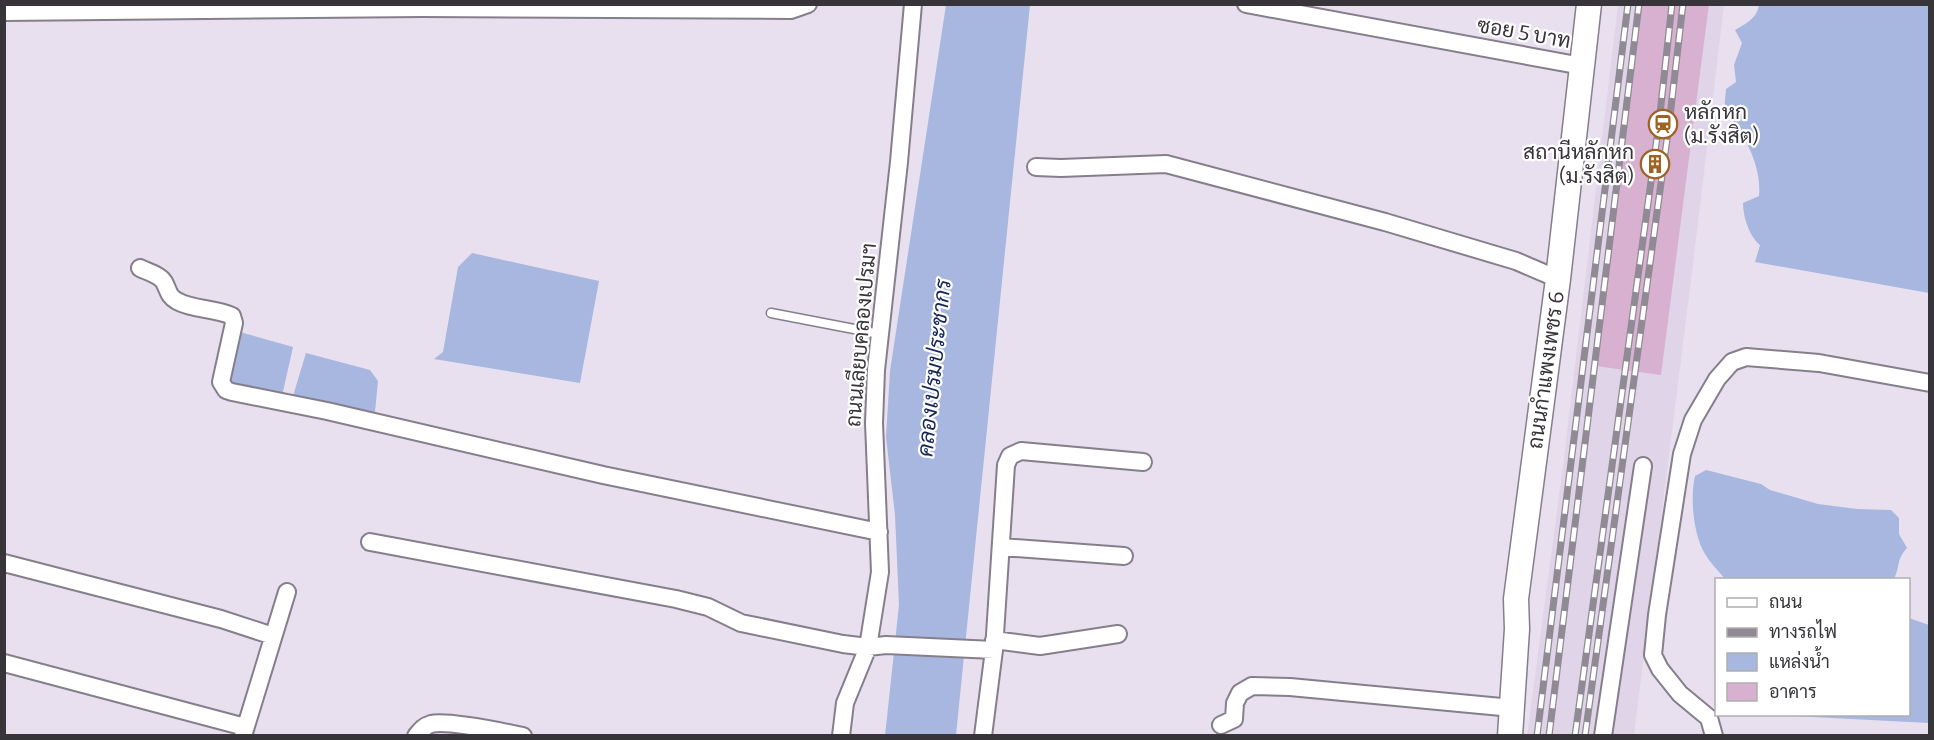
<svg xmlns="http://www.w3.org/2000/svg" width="1934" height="740" font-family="Bitter,Sarabun,serif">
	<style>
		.built { fill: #e0d4e8 }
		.water { fill: #a7b7df }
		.building { fill: #d8b1d0 }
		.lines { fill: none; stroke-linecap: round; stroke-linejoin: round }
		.lane-casing { stroke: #867e8b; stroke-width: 11 }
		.street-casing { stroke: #867e8b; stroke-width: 20 }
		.secondary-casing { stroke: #867e8b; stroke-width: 27 }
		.lane { stroke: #fff; stroke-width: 8 }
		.street { stroke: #fff; stroke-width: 16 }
		.secondary { stroke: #fff; stroke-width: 24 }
		.rail-casing { stroke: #8f8a93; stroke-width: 7 }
		.rail { stroke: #fff; stroke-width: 4.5; stroke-dasharray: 14; stroke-linecap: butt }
		.labels { text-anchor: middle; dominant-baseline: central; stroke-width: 4.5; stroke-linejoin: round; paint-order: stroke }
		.street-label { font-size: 21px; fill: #38353a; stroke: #fff }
		.poi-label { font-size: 21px; fill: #38353a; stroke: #fff; text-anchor: start }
		.water-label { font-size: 22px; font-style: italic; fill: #172657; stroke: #fff }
	</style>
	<rect width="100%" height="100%" fill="#e8e0ee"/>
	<path class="built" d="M1618,5h106l-30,251 -60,479 -107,1 36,-270z"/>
	<path class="water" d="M946,5h84l-74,730 -71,1 14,-131 -4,-90 -9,-78 4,-66z
		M1759,5h170v288l-174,-31 5,-17c-11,-9 -17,-29 -17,-42l16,-7c3,-30 -15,-64 -35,-85l2,-22 10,-7 -2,-17 8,-22 -7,-13c12,-7 22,-12 24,-25z
		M472,253l127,28 -19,102 -146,-24 9,-7 15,-85z
		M240,332l53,15 -11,49 -46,-9 -9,-9z
		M306,353l64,17 8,11 -3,31 -82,-16z
		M1706,470l55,14 9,6 48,14 39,5 34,1 8,8v16l8,14c-12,13 -6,19 -14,32l-168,-1c-6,-8 -15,-16 -20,-25 -12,-20 -15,-57 -10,-78z
		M1909,618l20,7v98l-155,-8 134,-1z"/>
	<path class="building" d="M1642,4h67l-48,371 -65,-9z"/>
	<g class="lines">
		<g class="lane-casing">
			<path id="lane" d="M771,313l109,21"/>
		</g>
		<g class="street-casing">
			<path id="street" d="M1246,4l336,62
				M4,12l418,-4 369,2 17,-6
				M1036,167l25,1 105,-4 219,58 131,39 42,18
				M140,268c8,4 20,7 24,14 5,9 4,14 13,19 16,9 38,7 55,15l2,7 -13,59 5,8 6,2 95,19 276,64 276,57
				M370,542l306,57 32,8 33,16 102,21 25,3 18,-2 108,5 12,-185 4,-9 11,-5 122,11
				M1002,547l122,9
				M4,563l217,56 52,17
				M994,640l46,6 78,-12
				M4,663l241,64
				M1221,725l13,-6 1,-16 5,-10 12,-7 38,1 222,21
				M243,736l44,-144
				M416,736c5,-6 8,-10 15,-12 16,-4 73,8 92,12
				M841,736l4,-33 23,-56 12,-75 -6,-149 2,-53 23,-208 14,-158
				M983,736l11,-86
				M1603,736l40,-270
				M1714,736l-5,-18 -29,-24 -20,-25 -7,-14 4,-40 25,-161 11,-34 24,-41 15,-17 14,-5 73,6 111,20"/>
		</g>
		<g class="secondary-casing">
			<path id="secondary" d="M1510,736l7,-107 -1,-30 42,-320 31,-275"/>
		</g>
		<use href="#lane" class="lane"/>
		<use href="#street" class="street"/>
		<use href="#secondary" class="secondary"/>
		<g class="rail-casing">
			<path id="rail" d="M1537,736l91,-732
				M1549,736l90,-732
				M1575,736l84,-613 13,-119
				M1585,736l84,-611 14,-121"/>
		</g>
		<use href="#rail" class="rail"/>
	</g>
	<defs>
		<g id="station-ring" transform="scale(1.5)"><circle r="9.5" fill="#fff" stroke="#9e6224" stroke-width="1.5"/><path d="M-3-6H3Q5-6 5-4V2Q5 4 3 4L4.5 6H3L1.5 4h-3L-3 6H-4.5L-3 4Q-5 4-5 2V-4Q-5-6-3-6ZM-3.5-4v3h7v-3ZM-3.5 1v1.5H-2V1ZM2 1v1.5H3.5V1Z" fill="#9e6224"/></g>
		<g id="building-ring" transform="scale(1.5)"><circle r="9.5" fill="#fff" stroke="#9e6224" stroke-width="1.5"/><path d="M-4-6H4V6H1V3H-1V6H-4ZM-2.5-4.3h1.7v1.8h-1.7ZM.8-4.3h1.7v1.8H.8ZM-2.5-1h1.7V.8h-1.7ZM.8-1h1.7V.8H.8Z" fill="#9e6224"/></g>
	</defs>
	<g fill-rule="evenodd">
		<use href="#station-ring" x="1663" y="124"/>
		<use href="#building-ring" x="1655" y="164"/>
	</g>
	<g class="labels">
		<g class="street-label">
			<text transform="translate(1524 33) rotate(10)">ซอย 5 บาท</text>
			<text transform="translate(861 335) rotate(-85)">ถนนเลียบคลองเปรมฯ</text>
			<text transform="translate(1546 370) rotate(-82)">ถนนกำแพงเพชร 6</text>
		</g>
		<g class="poi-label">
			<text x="1684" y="112">หลักหก<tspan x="1684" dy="24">(ม.รังสิต)</tspan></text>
			<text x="1634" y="152" text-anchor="end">สถานีหลักหก<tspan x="1634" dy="24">(ม.รังสิต)</tspan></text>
		</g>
		<g class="water-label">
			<text transform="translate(934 368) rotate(-84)">คลองเปรมประชากร</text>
		</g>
	</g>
	<rect width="1934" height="740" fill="none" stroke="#38353a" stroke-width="12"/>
	<rect x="1715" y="578" width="195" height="138" fill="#ffffff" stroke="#afaeb0" stroke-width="1.5"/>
	<rect x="1727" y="598" width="30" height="9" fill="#ffffff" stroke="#afaeb0" stroke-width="1.5"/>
	<text x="1769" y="608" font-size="18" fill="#38353a">ถนน</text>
	<rect x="1727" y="628" width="30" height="9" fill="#8f8a93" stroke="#afaeb0" stroke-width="1.5"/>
	<text x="1769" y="638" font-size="18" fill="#38353a">ทางรถไฟ</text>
	<rect x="1727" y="653" width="30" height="18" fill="#a7b7df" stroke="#afaeb0" stroke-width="1.5"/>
	<text x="1769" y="668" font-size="18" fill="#38353a">แหล่งน้ำ</text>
	<rect x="1727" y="683" width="30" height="18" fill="#d8b1d0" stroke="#afaeb0" stroke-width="1.5"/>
	<text x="1769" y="698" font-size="18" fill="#38353a">อาคาร</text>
</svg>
